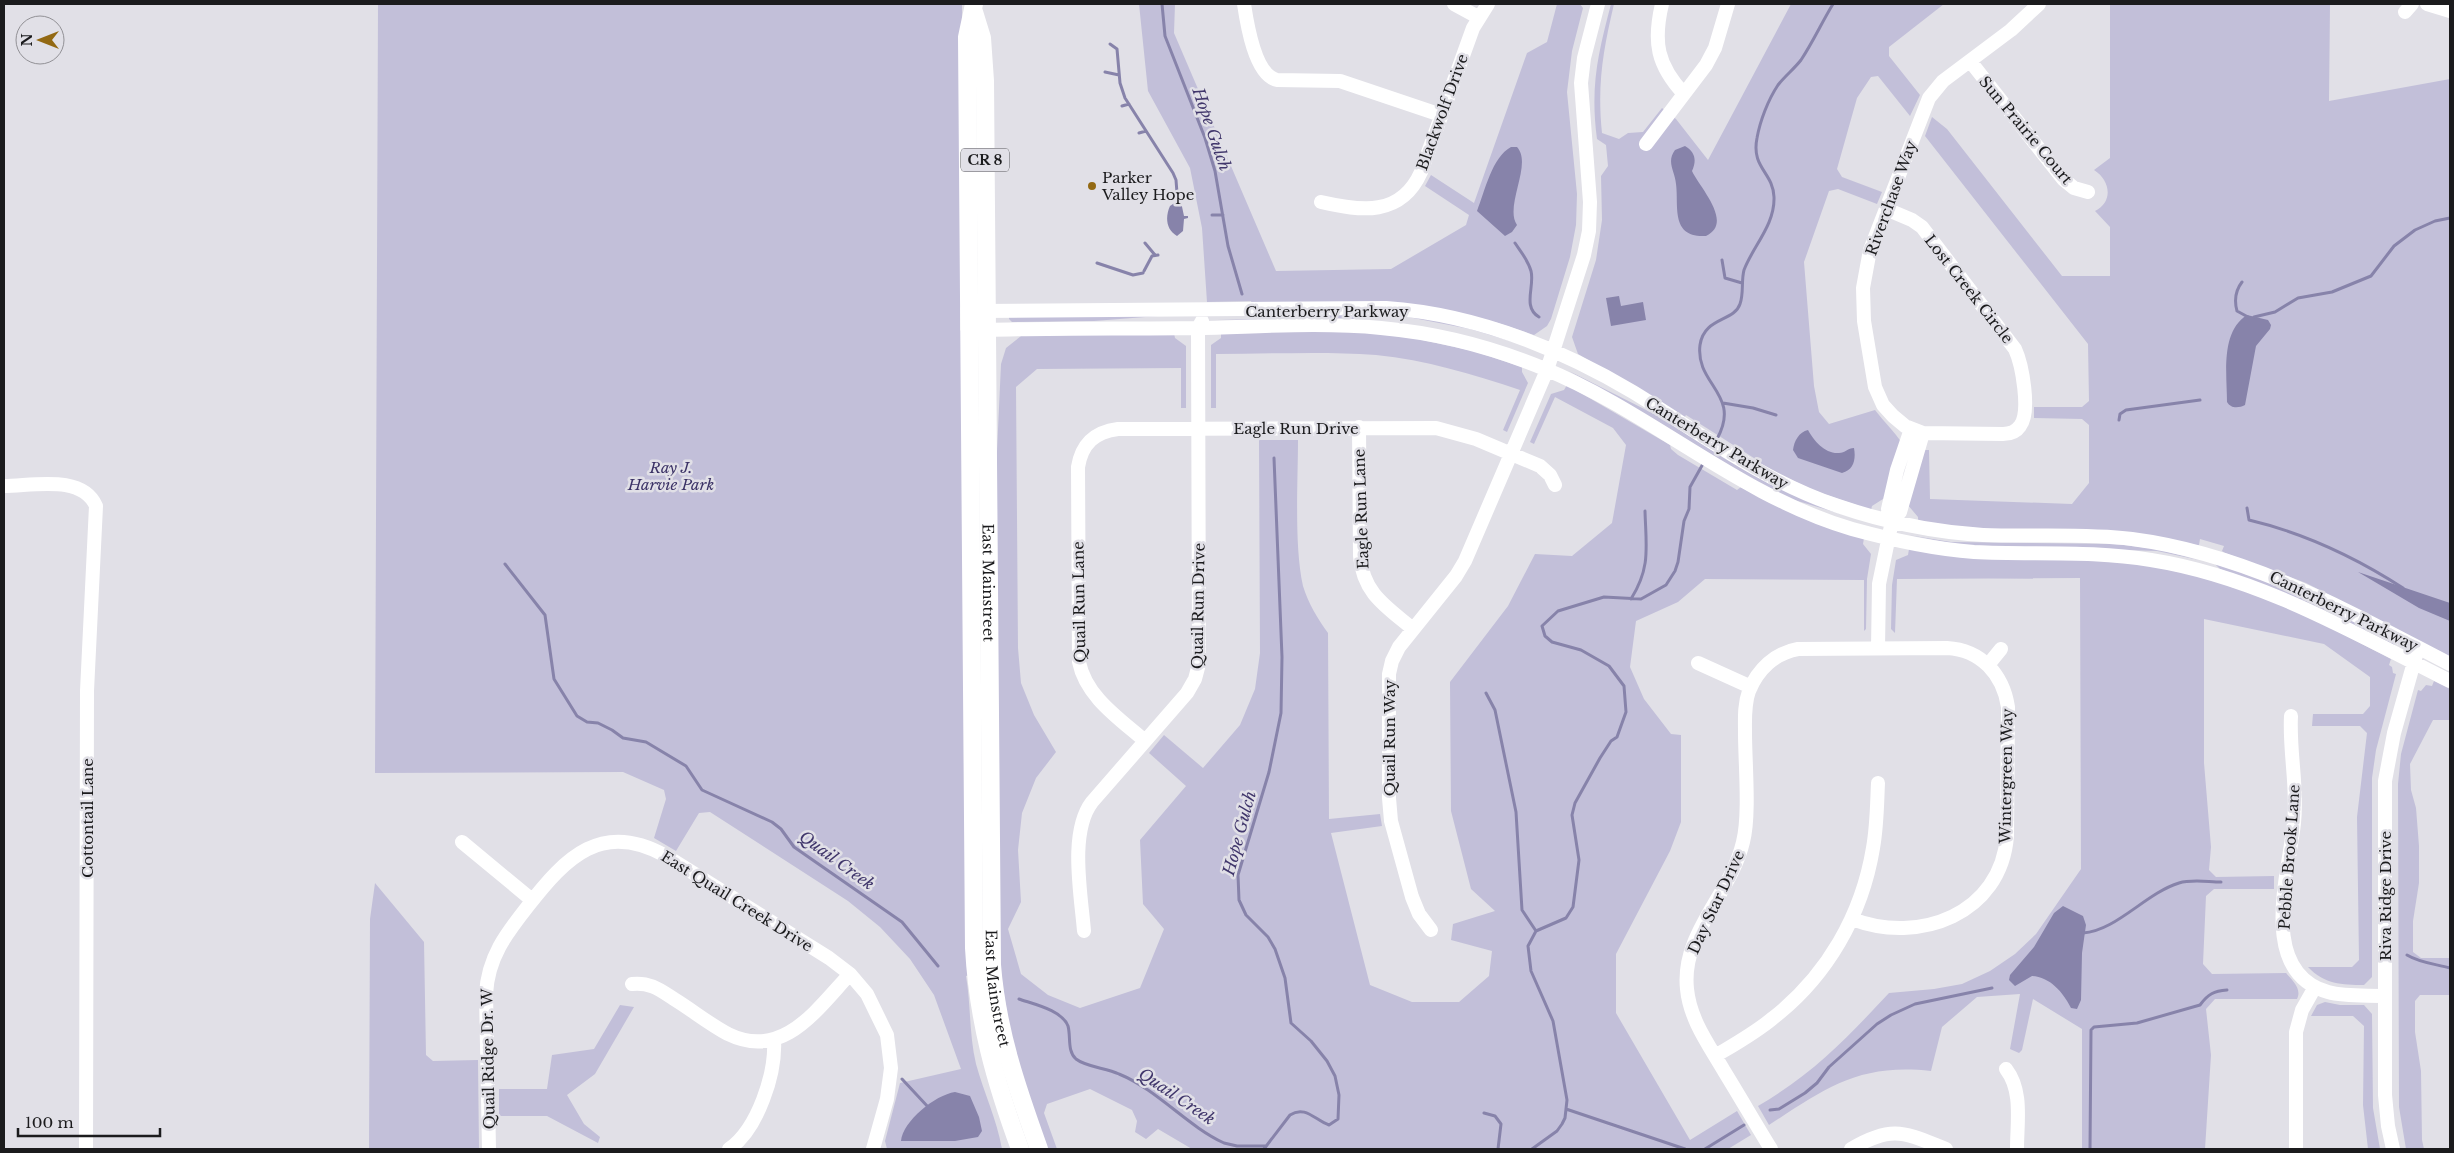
<svg xmlns="http://www.w3.org/2000/svg" width="2454" height="1153" font-family="'Libre Baskerville',serif">
	<style>
		.green { fill: #c2bfd9 }
		.water { fill: #8783aa }
		.lines { fill: none; stroke-linecap: round; stroke-linejoin: round }
		.stream { stroke: #8783aa; stroke-width: 3 }
		.minor { stroke: #fff; stroke-width: 14 }
		.major { stroke: #fff; stroke-width: 18 }
		.poi-dot { fill: #936913; stroke: #e1e0e7; stroke-width: 2 }
		.labels { text-anchor: middle; dominant-baseline: central; stroke-width: 5; stroke-linejoin: round; paint-order: stroke }
		.shield { fill: #e1e0e7; stroke: #56565a; stroke-width: 1 }
		.shield-label { font-size: 14px; font-weight: bold; fill: #1b1b1d }
		.street-label { font-size: 15px; fill: #1b1b1d; stroke: #e1e0e7 }
		.poi-label { font-size: 15px; fill: #1b1b1d; stroke: #e1e0e7; text-anchor: start }
		.park-label { font-size: 15px; font-style: italic; fill: #3b3266; stroke: #e1e0e7 }
		.water-label { font-size: 16px; font-style: italic; fill: #40366b; stroke: #e1e0e7 }
	</style>
	<rect width="100%" height="100%" fill="#e1e0e7"/>
	<path class="green" d="M378,4h584l1,301 -3,3v22l3,3 7,642 -4,1c5,29 3,59 10,88 8,29 21,56 26,85h-115l-2,-8 15,-58 61,-14 -27,-74 -24,-36 -30,-32 -32,-26 -138,-89 -11,1 -23,38 -22,-13 12,-39 -2,-9 -41,-18 -248,1z
		M1139,4h36l-1,29 102,238 115,-2 75,-44 3,-10 -44,-29 6,-11 43,28 53,-150 20,-11 10,-38h23l3,4 -11,43 -5,41 10,102 -1,31 -6,32 -19,62 -4,7 -13,9 -39,-13 -243,-18 -1,-3 -44,1 -5,-74 -12,-60 -42,-77z
		M1611,4h3c-11,47 -17,80 -12,129l17,6 9,-6 15,-1 19,-24 14,11 32,41 83,-156h153l-55,43v9l31,39 -10,21 -32,-40 -7,1 -14,21 -20,71 5,8 40,15 -5,12 -39,-15 -9,2 -25,71 10,124 5,26 10,12 46,-14c9,12 19,21 27,33l-16,57 -3,-1 -11,7 -1,4 -56,-19 -59,-28 1,-3 -71,-45 -2,3 -106,-64 -6,-17 24,-77 6,-40 -1,-44 7,-10 -2,-21 -9,-6c-7,-53 1,-85 14,-135z
		M2110,4h220l-1,97 121,-22v578l-144,-74 -81,-30 -3,-2 2,-5 -24,-7 -1,6h-5l-243,-19 -33,-5v-4l-11,-13 15,-54h7l1,49 142,5 17,-21v-58l-7,-6 -48,-1v-11h48l7,-6 -1,-57 -163,-208 7,-19 15,12 115,147h48v-49l-15,-16c19,-10 15,-31 -1,-41l16,-12z
		M1391,313c35,3 114,17 143,35l-64,-19 -67,-13 -58,4h-128l46,-1 58,-5z
		M1009,316h149l-64,5 -82,1 -3,-3z
		M1350,331l63,7 60,13 49,16v5l6,11 -21,49 -4,-2 17,-40c-48,-16 -94,-30 -144,-35 -53,-4 -107,-1 -160,-1v54h-5v-63l10,-7v-6z
		M1174,333l1,5 11,8v62h-5v-40l-144,1 -21,18 2,261 3,35 13,32 22,37 -20,26 -14,35 -4,37 3,52 -13,27 13,45 27,21 32,13 60,-20 24,-59 -21,-25 -3,-64 46,-54 -37,-33 15,-18 39,33 37,-43 15,-36 5,-36 -1,-213h39c0,42 -4,106 5,146 5,17 15,33 25,47l1,186 51,-5 2,12 -51,7 39,152 42,17h47l30,-26 3,-25 -41,-11 2,-16 42,-13 -24,-22 -20,-78 -1,-129 58,-76 27,-52 37,2 40,-33 14,-78 -13,-17 -58,-31 -21,47 -4,-2 21,-48 13,-4 3,-5 103,60 1,4 7,6 59,35 4,-3 36,19 87,32 -1,6 8,10 -4,25 -1,50 -2,2v-51l-159,-1 -27,23 -42,19 -6,46 14,32 27,35 10,1v87l-11,29 -54,103v59l74,127 47,-29 14,24 -23,14h-536l-34,-20 -12,10 -11,-7 2,-11 -5,-11 -42,-21 -43,15 -3,9 13,36h-12l-32,-97 -15,-97 -4,-438 7,-153 5,-16 15,-12z
		M1569,371l89,45 104,63 106,43 -87,-26z
		M1908,535l43,7 164,2 42,5 42,11 -42,-9 -197,-6z
		M1909,549c106,6 218,3 320,36 57,18 109,47 162,74l-2,6 3,2 1,6 3,1 -20,76 -4,28v199l-8,8c-22,0 -40,-1 -56,-18h44l7,-7 -2,-143 10,-84 -7,-7h-48l1,-12h50l7,-8v-29l-46,-33 -120,-25v144l7,84 -2,23 7,7 58,-1v13h-60l-8,7 -3,68 9,10 74,-1c7,8 16,16 11,26h-82l-9,10 5,46 -6,94h-123v-120l-49,-30 -11,51 -3,3 -9,-4 10,-55 -43,3 -35,30 -11,44c-72,-8 -105,17 -162,54l-11,-19c56,-33 87,-66 131,-113l45,-4 28,-5 28,-13 25,-17 21,-20 45,-65 -1,-291 -183,1 -2,54 -4,-4 1,-44 4,-25 12,-5z
		M2215,564l59,18 117,57 5,8 -105,-51 -71,-27z
		M2434,681l16,8v31h-17l-23,44 1,26 5,18 3,38v37l-6,38v31l8,6h29v37h-30l-5,6v31l6,39 1,69 2,9h-18l-7,-42 -1,-323 3,-30 17,-64 3,1 5,-6 6,1z
		M375,883l49,59 2,113 7,6 45,-1 1,89h-110l1,-230z
		M2325,1002l15,3h24l8,9 1,94 7,41h-12l-5,-44 1,-79 -11,-10h-42l6,-11z
		M620,1005l14,2 -39,67 -28,21 17,29 16,13 -2,6 -51,-27h-48v-27h48l5,-34 42,-6z"/>
	<path class="water" d="M1685,146c10,6 12,14 7,25 8,17 42,52 14,65 -36,2 -27,-30 -30,-52 -1,-13 -10,-22 -1,-34z
		M1511,147h6c16,17 -13,59 0,78l-5,7 -7,4 -28,-25c8,-20 15,-54 34,-64z
		M1176,202h5l3,14h4v2l-4,1 -1,12 -6,5c-11,-6 -12,-19 -7,-30z
		M1619,296l2,10 22,-4 3,18 -35,6 -5,-28z
		M2247,315l21,5 3,5 -1,4 -14,17 -11,59c-6,3 -14,4 -18,-3 0,-27 -7,-70 20,-87z
		M1808,430c6,11 17,24 31,23 6,0 9,-5 15,-5 2,11 0,22 -12,25l-44,-15 -5,-8c1,-9 6,-18 15,-20z
		M2358,572l92,31v18l-31,-13z
		M2063,906l20,10 3,9 -4,28 -1,47 -4,9 -6,-1c-8,-16 -21,-31 -39,-32l-17,10 -6,-6 1,-5 24,-28 20,-34z
		M955,1092l15,4 9,21 3,14 -4,6 -23,4h-54c2,-20 34,-46 54,-49z"/>
	<g class="lines">
		<path class="stream" d="M1162,4l3,32 40,102 10,33 13,75 14,48
			M1110,44l7,5 3,34 5,15 48,75 3,7 2,26
			M1105,72l14,3
			M1122,106l7,-2
			M1139,133l7,-2
			M1212,215h11
			M1145,243l10,12
			M1515,243c6,9 13,17 16,28 4,15 -9,36 8,46
			M1722,260l3,18 17,5
			M1097,263l36,12 10,-2
			M1144,271l8,-15 6,-1
			M2242,282c-7,9 -8,18 -5,29l11,6
			M2254,317l21,-5 23,-14 34,-6 39,-16 23,-30 21,-16 20,-9 15,-3
			M1723,403l30,5 23,7
			M2119,420l1,-6 6,-4 74,-10
			M1717,439c25,-45 -22,-54 -17,-94 4,-28 34,-23 40,-41 4,-11 1,-23 4,-34 9,-24 31,-45 30,-73 -1,-25 -23,-29 -17,-59 3,-17 11,-38 21,-53 7,-9 16,-16 23,-25 12,-18 21,-38 32,-56
			M2247,508l2,12c55,13 106,37 154,68
			M505,564l40,51 9,64 23,37 10,6 11,1 14,7 11,8 23,4 40,24 16,24 70,32 9,7 13,18 108,75 36,44
			M1631,599c20,-32 15,-52 14,-88
			M1486,693l9,17 21,102 6,98 14,21
			M2083,933c33,-2 63,-40 96,-50 13,-4 29,-1 42,-1
			M2407,955c13,8 29,9 43,13
			M1019,999c14,5 43,11 49,27 3,11 -1,25 8,33 10,8 30,9 43,15 39,16 68,52 105,69l13,3h29
			M902,1079l27,29
			M1566,1109l119,40
			M1770,1110l9,-1 26,-16 12,-10 12,-16 48,-43 14,-9 24,-11 77,-16
			M1484,1113l11,3 6,8 -3,25
			M1264,1149l26,-34c15,-10 25,5 39,10l9,-6 1,-24 -4,-19 -8,-15 -16,-20 -20,-18 -6,-45 -10,-29 -7,-12 -22,-22 -7,-15 -1,-25 31,-103 12,-59 1,-56 -8,-199
			M1532,1149l25,-18 5,-7 3,-6 2,-18 -14,-79 -22,-50 -3,-25 8,-15 30,-13 7,-11 6,-47 -7,-45 3,-12 25,-45 11,-17 6,-4 9,-25 -2,-26 -15,-20 -28,-16 -29,-8 -7,-6 -3,-10 16,-15 46,-14 37,2 25,-14 9,-14 3,-9 6,-41 5,-12 1,-22 14,-25
			M1705,1149l39,-24
			M2090,1149l1,-119 3,-3 43,-4 63,-18c8,-11 14,-14 27,-15"/>
		<path class="minor" d="M1244,4c3,20 11,71 33,76l63,1 101,34
			M1454,4l24,13
			M1662,4c-9,38 -5,61 22,90
			M2427,4l23,7
			M2405,12l7,-8
			M1970,61l93,118 11,9 14,4
			M1646,144l60,-79 9,-17 13,-44
			M1321,202c40,9 80,15 100,-30l52,-144 15,-24
			M1886,209l26,11 10,7 93,122c7,15 16,63 5,77 -4,6 -10,8 -17,8l-80,-1 -18,-7 -12,-10 -10,-11 -8,-18 -11,-66 -1,-33 7,-38 59,-152 14,-17 68,-51 28,-26
			M977,311l409,-3c89,6 171,39 247,84 67,41 130,89 205,114 47,16 96,26 145,29 50,2 100,-2 149,4 116,15 216,72 318,125
			M978,327l9,3c69,-2 139,-1 208,-2 62,-1 124,-6 186,0 56,5 111,19 164,41 107,44 194,127 307,160 40,11 81,20 122,23 59,3 118,-2 177,8 108,17 203,73 299,121
			M1359,427l1,129c3,38 27,51 53,73
			M4,486c28,0 78,-12 92,20l-9,185 -1,458
			M1892,521l8,-9 23,-79
			M1878,648l1,-64 13,-63 -4,-12 9,-39 14,-41
			M1698,663l53,24
			M1988,665l13,-16
			M2291,716c-2,36 7,71 3,107 -5,50 -37,149 34,169 18,5 38,3 57,4
			M1145,741c-25,-22 -59,-44 -66,-79l-1,-195c4,-24 17,-35 40,-38l318,-1 40,11 64,27 10,9 5,10
			M462,842l70,58
			M1431,930l-12,-16 -7,-17 -21,-76 -2,-23v-124l3,-13 7,-14 57,-71 9,-15 82,-191 37,-115 5,-24 1,-29 -9,-119 3,-25 14,-54
			M1084,931c-3,-37 -15,-99 8,-129l95,-109 8,-14 4,-15 -1,-336 4,-7
			M632,984c18,-2 28,6 42,15 18,11 35,25 54,35 55,27 89,-25 122,-60
			M1715,1056c20,-12 40,-23 58,-38 54,-42 89,-103 100,-170 4,-22 4,-44 5,-65
			M2006,1069c17,22 11,53 11,80
			M489,1149l-3,-155c2,-37 20,-60 42,-88 38,-49 74,-86 138,-50l163,102 21,16 17,20 20,41 4,33 -4,31 -14,50
			M729,1149c29,-20 47,-76 45,-109
			M1771,1149c-16,-26 -31,-52 -47,-78 -15,-26 -34,-51 -37,-82 -6,-56 44,-95 56,-147 7,-27 2,-79 2,-109 0,-14 -1,-28 4,-42 9,-22 26,-38 49,-42l149,-1c34,2 56,26 61,59l-1,129c-6,78 -88,109 -155,83
			M1851,1149c42,-25 54,-16 95,0
			M2296,1149v-117l6,-22 13,-23
			M2393,1149l-5,-23 -3,-31v-314l9,-48 22,-78"/>
		<g class="major">
			<path d="M974,4l-7,33 7,911c4,73 21,133 46,201"/>
			<path id="s1" d="M974,12l8,26 3,43 7,884c5,65 25,123 47,184"/>
		</g>
	</g>
	<circle class="poi-dot" cx="1092" cy="186" r="5"/>
	<g class="labels">
		<rect class="shield" x="961" y="148.5" width="48" height="23" rx="4"/>
		<g class="shield-label">
			<text x="985" y="160">CR 8</text>
		</g>
		<g class="street-label">
			<text transform="translate(1442 112) rotate(-70)">Blackwolf Drive</text>
			<text transform="translate(2026 130) rotate(50)">Sun Prairie Court</text>
			<text transform="translate(1891 198) rotate(-70)">Riverchase Way</text>
			<text transform="translate(1969 289) rotate(52)">Lost Creek Circle</text>
			<text x="1327" y="311">Canterberry Parkway</text>
			<text x="1296" y="428">Eagle Run Drive</text>
			<text transform="translate(1717 443) rotate(31)">Canterberry Parkway</text>
			<text transform="translate(1361 509) rotate(-92)">Eagle Run Lane</text>
			<text stroke="none"><textPath href="#s1" startOffset="572">East Mainstreet</textPath></text>
			<text transform="translate(1079 602) rotate(-91)">Quail Run Lane</text>
			<text transform="translate(1198 606) rotate(-89)">Quail Run Drive</text>
			<text transform="translate(2344 611) rotate(26)">Canterberry Parkway</text>
			<text transform="translate(1389 738) rotate(-90)">Quail Run Way</text>
			<text transform="translate(2006 776) rotate(-89)">Wintergreen Way</text>
			<text transform="translate(87 818) rotate(-90)">Cottontail Lane</text>
			<text transform="translate(2289 857) rotate(-86)">Pebble Brook Lane</text>
			<text transform="translate(2385 896) rotate(-90)">Riva Ridge Drive</text>
			<text transform="translate(737 901) rotate(32)">East Quail Creek Drive</text>
			<text transform="translate(1716 902) rotate(-65)">Day Star Drive</text>
			<text stroke="none"><textPath href="#s1" startOffset="978">East Mainstreet</textPath></text>
			<text transform="translate(488 1059) rotate(-91)">Quail Ridge Dr. W</text>
		</g>
		<g class="poi-label">
			<text x="1102" y="177">Parker<tspan x="1102" dy="17">Valley Hope</tspan></text>
		</g>
		<g class="park-label">
			<text x="671" y="467">Ray J.<tspan x="671" dy="17">Harvie Park</tspan></text>
		</g>
		<g class="water-label">
			<text transform="translate(1212 129) rotate(71)">Hope Gulch</text>
			<text transform="translate(1239 833) rotate(-75)">Hope Gulch</text>
			<text transform="translate(837 860) rotate(36)">Quail Creek</text>
			<text transform="translate(1177 1096) rotate(34)">Quail Creek</text>
		</g>
	</g>
	<rect width="2454" height="1153" fill="none" stroke="#1b1b1d" stroke-width="10"/>
	<g transform="translate(40 40) rotate(270)"><circle r="24" fill="#e1e0e7" stroke="#929196"/>
	<path d="M0-4L9 19L0 12L-9 19Z" fill="#936913"/>
	<text y="-8" font-size="14" font-weight="bold" text-anchor="middle" fill="#1b1b1d">N</text>
	</g>
	<path d="M18 1128v8h142v-8" fill="none" stroke="#1b1b1d" stroke-width="2.5"/>
	<text x="25" y="1128" font-size="15" fill="#1b1b1d" stroke="#e1e0e7" stroke-width="4" paint-order="stroke">100 m</text>
</svg>
